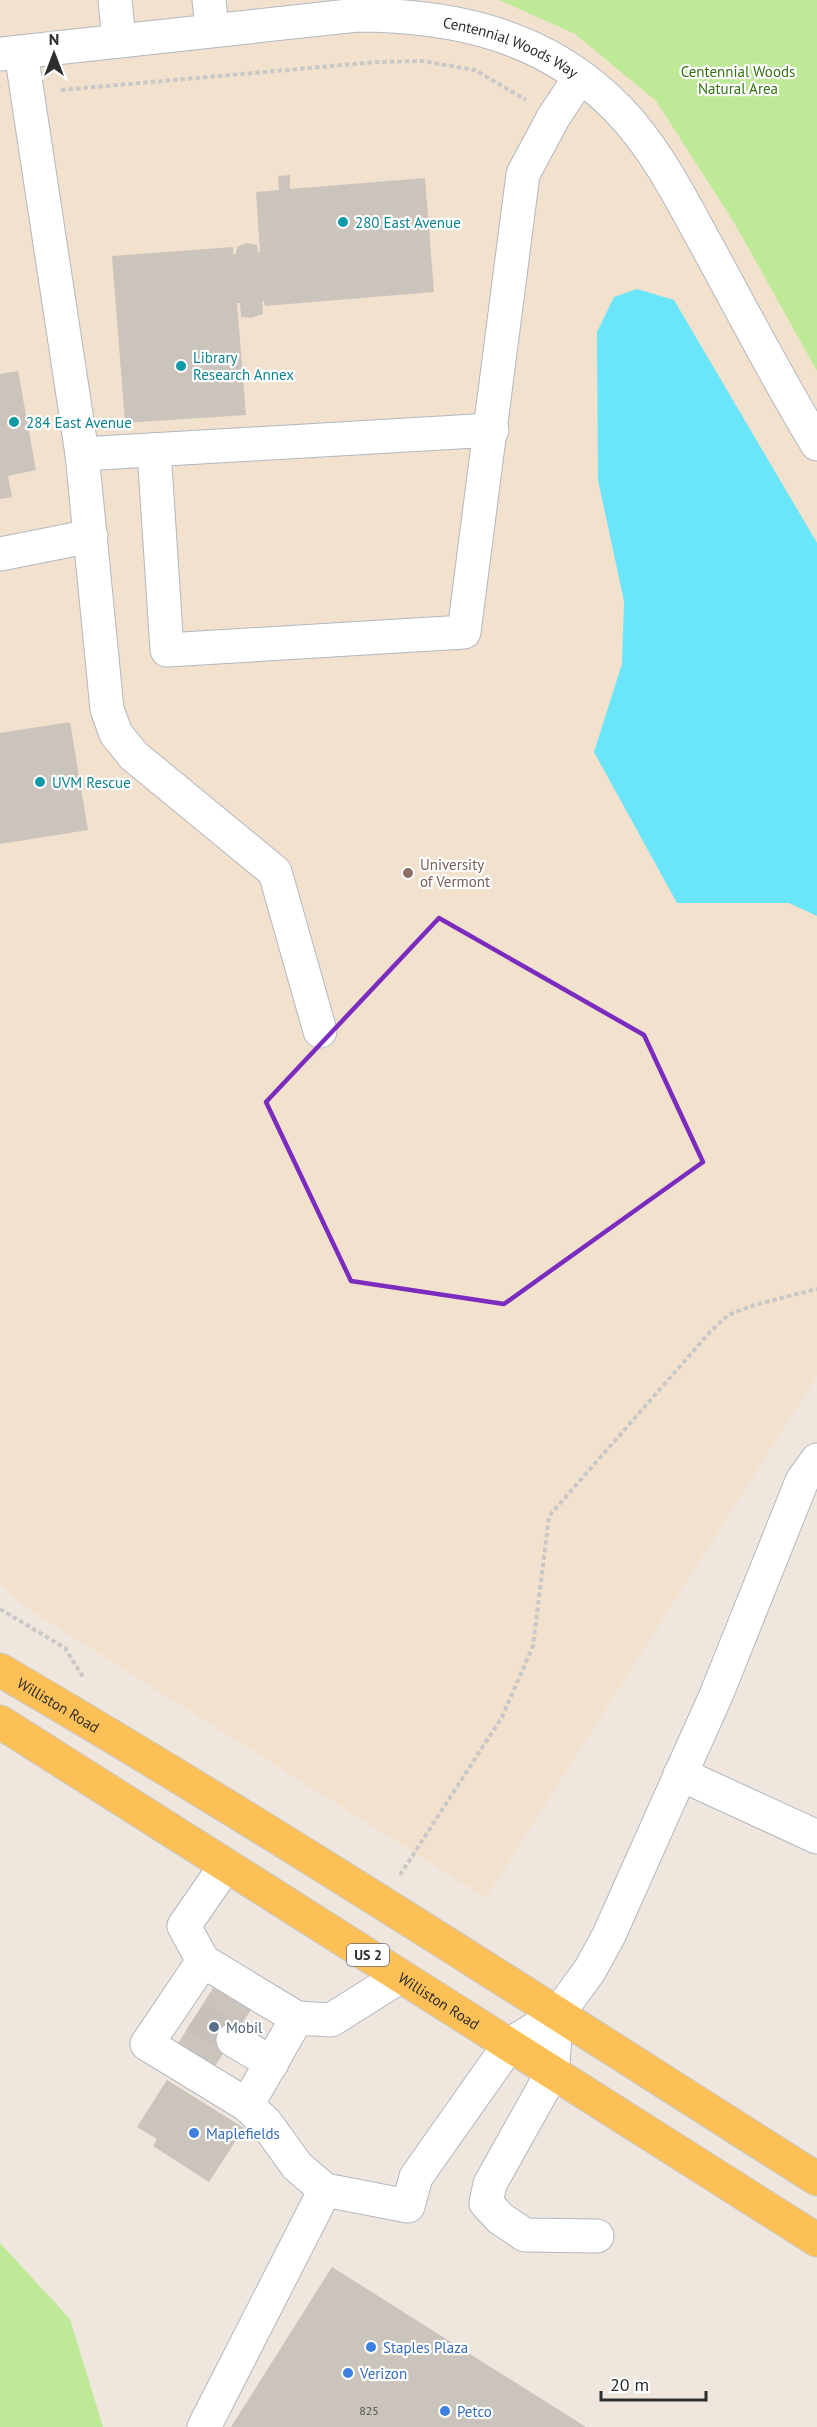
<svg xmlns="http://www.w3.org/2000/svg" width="817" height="2427" font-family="'PT Sans',sans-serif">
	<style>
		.education { fill: #f2e1cd }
		.green { fill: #beea97 }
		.water { fill: #6ae5f9 }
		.building { fill: #cbc4bd }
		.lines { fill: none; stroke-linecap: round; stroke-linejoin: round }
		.minor-tunnel { stroke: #c8c1bb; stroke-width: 33; stroke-dasharray: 33 16; stroke-linecap: butt }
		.minor-casing { stroke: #b2b7c1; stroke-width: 35 }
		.major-casing { stroke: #c8c8c8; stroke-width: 35 }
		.path { stroke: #c8c8c8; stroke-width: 4; stroke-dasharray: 4.5 3; stroke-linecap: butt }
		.minor { stroke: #fff; stroke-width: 33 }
		.major { stroke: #fdc056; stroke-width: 33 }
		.marked { fill: none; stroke: #7b2cbf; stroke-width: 4.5; stroke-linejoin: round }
		.culture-dot { fill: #0f9aa8; stroke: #fff; stroke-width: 2 }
		.education-dot { fill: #8d6e63; stroke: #fff; stroke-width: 2 }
		.service-dot { fill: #5c6f8a; stroke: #fff; stroke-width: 2 }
		.shop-dot { fill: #3f7fe0; stroke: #fff; stroke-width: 2 }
		.labels { text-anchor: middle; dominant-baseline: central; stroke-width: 4.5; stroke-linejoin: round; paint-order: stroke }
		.number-label { font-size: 12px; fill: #545351 }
		.shield { fill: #fff; stroke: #6c6c6c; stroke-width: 1.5 }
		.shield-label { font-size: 14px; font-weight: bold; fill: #2d2d2d }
		.street-label { font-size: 15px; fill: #2d2d2d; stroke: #fff }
		.park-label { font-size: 15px; fill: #347214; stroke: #fff }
		.culture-label { font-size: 15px; fill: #0d838f; stroke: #fff; text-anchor: start }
		.education-label { font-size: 15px; fill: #785e54; stroke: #fff; text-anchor: start }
		.service-label { font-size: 15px; fill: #4e5e75; stroke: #fff; text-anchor: start }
		.shop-label { font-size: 15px; fill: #366cbe; stroke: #fff; text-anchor: start }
	</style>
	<rect width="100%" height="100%" fill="#efe6de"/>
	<path class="education" d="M0,0h499l76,34 81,67 79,123 82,147v1005l-331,522 -461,-291 -25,-24z"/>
	<path class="green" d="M499,0h318v371l-82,-147 -79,-123 -81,-67z
		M0,2243l70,76 33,108h-103z"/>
	<path class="water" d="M637,289l37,11 143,243v373l-28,-13h-112l-83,-151 28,-88 2,-63 -26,-121 -1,-148 17,-35z"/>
	<path class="building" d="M290,175v14l135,-11 9,114 -169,14 -1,-5h-2l1,13 -12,4 -10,-1 -1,-14h-3l9,112 -121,8 -13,-167 121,-9v7h3l1,-7 9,-4 11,2 1,7h2l-4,-60 23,-2 -1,-14z
		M18,371l18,99 -28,6 4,21 -12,2v-125z
		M70,722l18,108 -88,14v-111z
		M220,1977l37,23 -48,76 -37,-23z
		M167,2080l77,48 -35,54 -56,-36 4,-7 -20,-12z
		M332,2267l254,160h-355z"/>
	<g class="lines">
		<path class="minor-tunnel" d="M196,2015l37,25"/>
		<g class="minor-casing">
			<g id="minor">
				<path d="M115,0l4,41"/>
				<path d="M209,0l3,30"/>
				<path d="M21,52l61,402 25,255 9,25 18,22 141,116 45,159"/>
				<path id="s1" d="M0,54l357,-39c98,0 190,21 261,94 38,39 63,90 89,137 36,66 71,134 110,198"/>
				<path d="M154,450l13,200 297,-18 59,-458 30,-56 27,-41"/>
				<path d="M82,454l410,-24"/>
				<path d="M0,554l91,-18"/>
				<path d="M680,1774l137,63"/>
				<path d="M226,1865l-42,61 19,35 -56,83 100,61 50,-87 34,2 70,-44"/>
				<path d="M203,1961l94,57"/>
				<path d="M557,2015l-5,58 -62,111 -4,19 15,16 24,16 72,1"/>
				<path d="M233,2040l39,23"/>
				<path d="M247,2105l19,18 31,43 28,24 83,16 8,-29 93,-132 48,-30 33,-45 19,-35 108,-242 85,-212 15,-21"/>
				<path d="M204,2427l121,-237"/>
			</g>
		</g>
		<g class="major-casing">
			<g id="major">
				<path id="s2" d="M0,1670c277,162 546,337 817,509"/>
				<path id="s3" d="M0,1722l817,518"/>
			</g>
		</g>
		<path class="path" d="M61,90l316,-28 45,-1 53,9 51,30
			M0,1609l65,39 18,29
			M400,1875l102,-158 31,-71 16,-130 161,-184 18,-17 26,-10 63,-16"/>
		<use href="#minor" class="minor"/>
		<use href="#major" class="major"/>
	</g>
	<path class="marked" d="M439,918l205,117 59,127 -199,142 -153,-23 -85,-179z"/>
	<g class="culture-dot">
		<circle cx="343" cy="222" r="6"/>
		<circle cx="181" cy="366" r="6"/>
		<circle cx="14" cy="422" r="6"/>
		<circle cx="40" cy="782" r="6"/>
	</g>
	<circle class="education-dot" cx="408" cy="873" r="6"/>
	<circle class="service-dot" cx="214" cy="2027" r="6"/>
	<g class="shop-dot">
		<circle cx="194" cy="2133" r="6"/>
		<circle cx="371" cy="2347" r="6"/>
		<circle cx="348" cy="2373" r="6"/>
		<circle cx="445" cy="2411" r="6"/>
	</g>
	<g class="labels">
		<g class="number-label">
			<text x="369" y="2410">825</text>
		</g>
		<rect class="shield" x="347" y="1944" width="42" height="22" rx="4.5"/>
		<g class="shield-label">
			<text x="368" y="1955">US 2</text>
		</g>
		<g class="street-label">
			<text stroke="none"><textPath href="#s1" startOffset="518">Centennial Woods Way</textPath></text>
			<text stroke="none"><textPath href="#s2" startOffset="68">Williston Road</textPath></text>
			<text stroke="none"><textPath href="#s3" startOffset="520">Williston Road</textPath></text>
		</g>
		<g class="park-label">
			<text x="738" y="71">Centennial Woods<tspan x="738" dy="17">Natural Area</tspan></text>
		</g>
		<g class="culture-label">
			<text x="355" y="222">280 East Avenue</text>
			<text x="193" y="357">Library<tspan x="193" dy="17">Research Annex</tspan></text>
			<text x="26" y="422">284 East Avenue</text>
			<text x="52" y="782">UVM Rescue</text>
		</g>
		<g class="education-label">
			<text x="420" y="864">University<tspan x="420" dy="17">of Vermont</tspan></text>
		</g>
		<g class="service-label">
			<text x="226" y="2027">Mobil</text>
		</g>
		<g class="shop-label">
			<text x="206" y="2133">Maplefields</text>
			<text x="383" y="2347">Staples Plaza</text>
			<text x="360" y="2373">Verizon</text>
			<text x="457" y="2411">Petco</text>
		</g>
	</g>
	<g transform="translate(54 54)" stroke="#ffffff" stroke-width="4.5" paint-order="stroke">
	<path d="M0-4.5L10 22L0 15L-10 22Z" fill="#2d2d2d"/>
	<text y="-9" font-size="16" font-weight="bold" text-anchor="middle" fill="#2d2d2d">N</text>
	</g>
	<path d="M601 2391v9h105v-9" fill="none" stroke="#2d2d2d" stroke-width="3"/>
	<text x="610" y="2391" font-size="18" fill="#2d2d2d" stroke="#ffffff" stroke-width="4.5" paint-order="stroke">20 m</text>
</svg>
